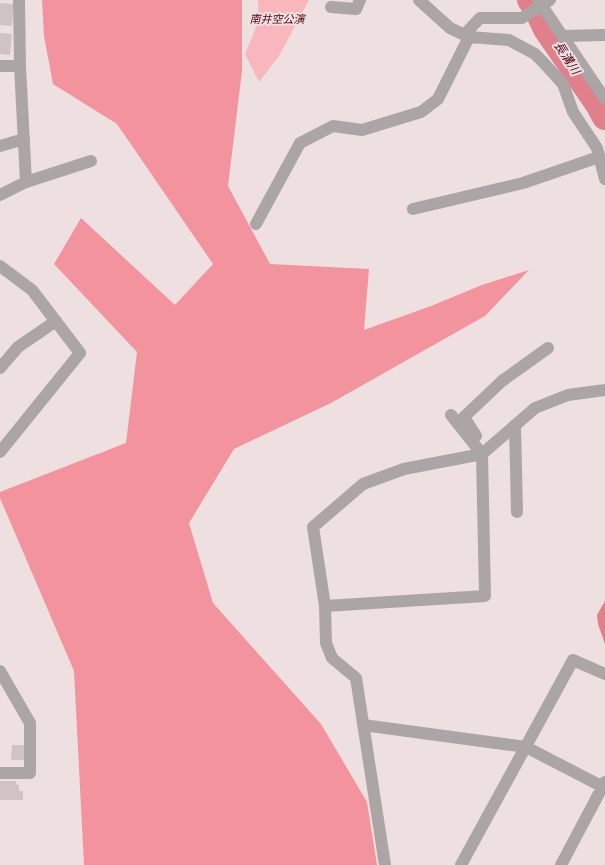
<svg xmlns="http://www.w3.org/2000/svg" width="605" height="865" font-family="Bitter,'Noto Sans JP',serif">
	<style>
		.green { fill: #f9b6bc }
		.forest { fill: #f3939d }
		.water { fill: #df808b }
		.lines { fill: none; stroke-linecap: round; stroke-linejoin: round }
		.river { stroke: #df808b; stroke-width: 26 }
		.building { fill: #d1c3c4 }
		.minor { stroke: #aba5a6; stroke-width: 12 }
		.labels { text-anchor: middle; dominant-baseline: central; stroke-width: 4; stroke-linejoin: round; paint-order: stroke }
		.park-label { font-size: 11px; font-style: italic; fill: #550018; stroke: #eee0e1 }
		.water-label { font-size: 12px; font-style: italic; fill: #570019; stroke: #eee0e1 }
	</style>
	<rect width="100%" height="100%" fill="#eee0e1"/>
	<path class="green" d="M258,0h51l-30,56 -20,26 -14,-28 14,-34z"/>
	<path class="forest" d="M42,0h200v71l-14,115 42,78 99,5 -5,61 67,-24 51,-21 47,-15 -44,46 -154,87 -97,46 -45,74 24,80 108,121 46,78 10,63h-293l-10,-194 -74,-173v-6l126,-49 11,-91 -83,-88 27,-46 94,87 38,-41 -96,-140 -64,-40 -9,-48z"/>
	<path class="water" d="M605,601v43l-7,-20 -1,-9z"/>
	<g class="lines">
		<path class="river" d="M530,0l6,8 10,21 52,75 7,13"/>
	</g>
	<path class="building" d="M0,3l14,1 -2,22 -12,-1z
		M0,33l12,1 -2,21 -10,-1z
		M12,745h13l-1,15h-13z
		M0,781h16v3l3,1v6h4v9h-23z"/>
	<g class="lines">
		<path class="minor" d="M19,0l1,66 6,116
			M419,0l31,28 19,9 40,3 26,14 8,8 20,22 10,28 24,36 8,31
			M538,0l67,99
			M331,7l25,2 4,-9
			M464,35l16,-17h42l28,-18
			M562,36l43,-1
			M0,66h20
			M0,146l24,-7
			M0,195l26,-13 65,-21
			M413,209l110,-26 76,-26
			M256,224l44,-81 33,-17 29,4 59,-18 17,-13 31,-62
			M0,266l32,24 48,63 -80,99
			M0,368l18,-21 38,-26
			M515,425l2,87
			M476,436l-12,-19 38,-36 46,-33
			M325,606l160,-10 -3,-142 -31,-39
			M0,671l30,52v50h-30
			M363,725l163,22 79,41
			M385,865l-29,-187 -24,-20 -6,-15 -1,-37 -12,-79 50,-43 41,-15 78,-15 53,-46 33,-13 37,-5
			M461,865l112,-205 32,14
			M561,865l44,-83"/>
	</g>
	<g class="labels">
		<g class="park-label">
			<text x="277" y="19">南井空公演</text>
		</g>
		<g class="water-label">
			<text transform="translate(567 58) rotate(57)">長溝川</text>
		</g>
	</g>
</svg>
